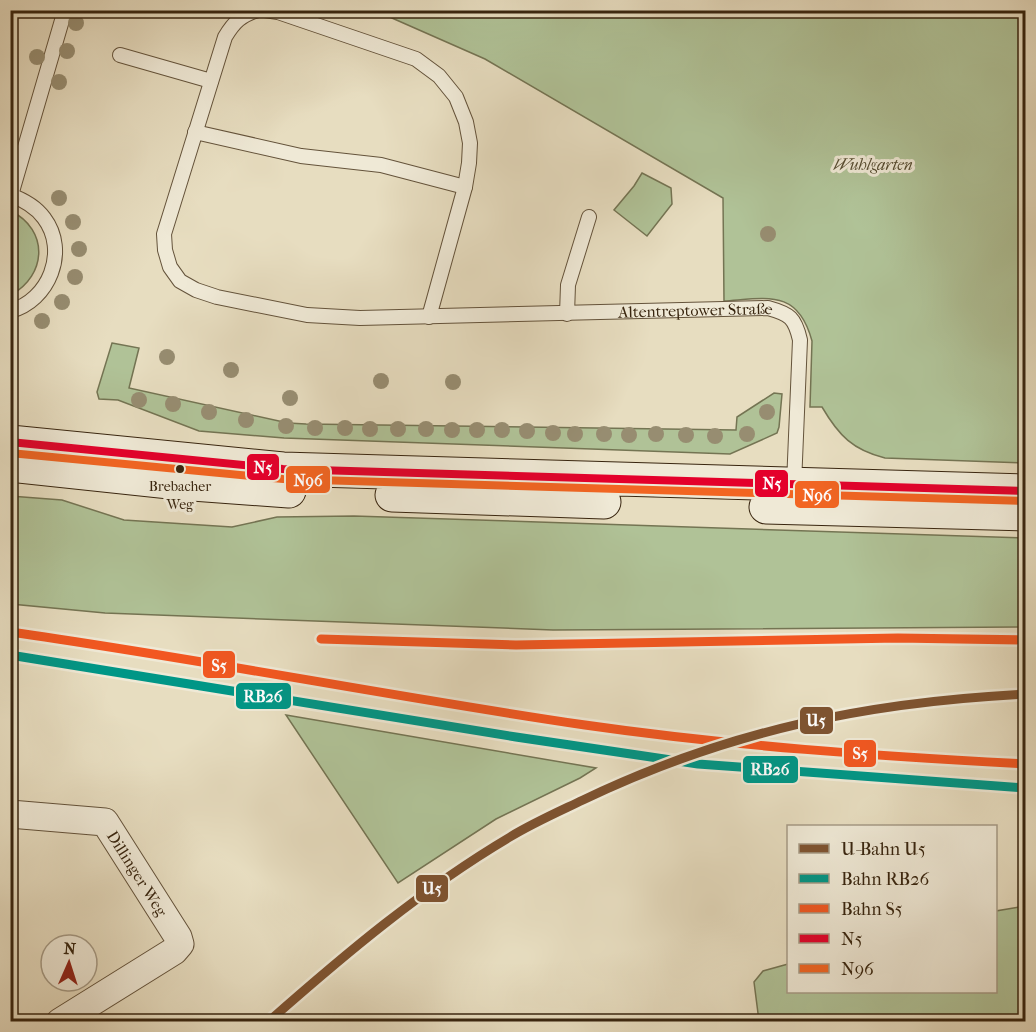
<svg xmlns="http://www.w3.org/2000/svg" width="1036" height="1032" font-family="'IM FELL French Canon',serif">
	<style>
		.green { fill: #b0c297; stroke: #747453; stroke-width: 1.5 }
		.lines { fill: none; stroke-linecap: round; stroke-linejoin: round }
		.service-casing { stroke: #64533b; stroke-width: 16 }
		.minor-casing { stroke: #64533b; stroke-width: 29 }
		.secondary-casing { stroke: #38250f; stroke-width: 35 }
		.service { stroke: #efe9d6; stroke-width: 14 }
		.minor { stroke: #efe9d6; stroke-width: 27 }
		.secondary { stroke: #efe9d6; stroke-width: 33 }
		.bus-1-casing { stroke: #efe9d6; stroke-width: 12 }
		.bus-2-casing { stroke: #efe9d6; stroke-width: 12 }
		.bus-1 { stroke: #e4002b; stroke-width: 8 }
		.bus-2 { stroke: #f26522; stroke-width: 8 }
		.rail-1-casing { stroke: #efe9d6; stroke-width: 14 }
		.rail-2-casing { stroke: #efe9d6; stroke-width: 14 }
		.rail-1 { stroke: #009686; stroke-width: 9 }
		.rail-2 { stroke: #f25721; stroke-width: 9 }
		.metro-1-casing { stroke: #efe9d6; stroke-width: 14 }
		.metro-1 { stroke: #7e5330; stroke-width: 9 }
		.tree { fill: #978d71 }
		.bus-dot { fill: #38250f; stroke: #efe9d6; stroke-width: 2 }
		.labels { text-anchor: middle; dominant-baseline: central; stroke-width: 6; stroke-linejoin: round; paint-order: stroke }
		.bus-label { font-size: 14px; fill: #38250f; stroke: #efe9d6 }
		.park-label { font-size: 16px; font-style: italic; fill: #564c31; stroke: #efe9d6 }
		.street-label { font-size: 16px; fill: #38250f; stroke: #efe9d6 }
		.line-badge { stroke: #efe9d6; stroke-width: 2 }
		.badge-label { font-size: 16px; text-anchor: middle; font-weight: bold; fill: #fff }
	</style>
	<rect width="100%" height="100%" fill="#e7ddc0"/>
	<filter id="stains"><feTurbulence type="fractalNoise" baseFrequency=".00333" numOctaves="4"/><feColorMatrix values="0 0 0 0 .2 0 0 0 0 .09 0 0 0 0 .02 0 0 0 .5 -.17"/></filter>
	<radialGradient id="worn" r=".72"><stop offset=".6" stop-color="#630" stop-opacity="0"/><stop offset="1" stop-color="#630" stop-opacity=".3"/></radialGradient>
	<path class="green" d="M376,11h649v452l-140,-5c-32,-8 -46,-22 -63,-51h-12l2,-66c-14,-52 -44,-43 -88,-40l-1,-103 -238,-139z
		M642,173l29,15 1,16 -25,32 -33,-26 20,-24z
		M11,211c38,19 36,64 0,84z
		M112,343l27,5 -10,40 159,35 18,1 430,6 1,-13 37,-24 8,1 -3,33 -2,6 -47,21 -446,-16 -85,-7 -81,-31 -19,-1 -2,-7z
		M10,496l52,4 62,20 108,7 45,-10 77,-1 671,22v89l-472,3 -448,-17 -94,-9z
		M286,715l310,53 -16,10 -84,41 -98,64z
		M1025,906v115h-266l-5,-39 9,-11 25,-7v28h208v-81z"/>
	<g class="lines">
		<g class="service-casing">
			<g id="service">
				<path id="s1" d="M258,10c-17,5 -24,12 -33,27l-61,197 1,16 5,17 10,14 16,9 21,7 90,18 53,3 408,-10c22,6 27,10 32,32l-6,144"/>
				<path d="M265,10l13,2 138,47 23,17 17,21 10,25 4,21 -1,20 -4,24 -36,130"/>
				<path d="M120,55l91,26"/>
				<path d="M195,132l106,24 80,9 84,22"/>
				<path d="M10,195c14,5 26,12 34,23 25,33 5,83 -34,93"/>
				<path d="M11,195l54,-185"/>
				<path d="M567,314l1,-29 21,-68"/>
			</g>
		</g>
		<g class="minor-casing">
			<g id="minor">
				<path id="s2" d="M10,814l95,8 73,115 2,7 -6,7 -114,71"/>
			</g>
		</g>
		<g class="secondary-casing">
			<path id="secondary" d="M10,442l273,27 743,22
				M10,465l169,18 110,8
				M392,495l212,7
				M766,507l260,7"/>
		</g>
		<use href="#service" class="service"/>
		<use href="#minor" class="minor"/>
		<use href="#secondary" class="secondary"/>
		<g class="bus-1-casing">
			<path id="bus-1" d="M10,442l273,27 743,22"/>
		</g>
		<g class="bus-2-casing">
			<path id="bus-2" d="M10,453l273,26 743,22"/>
		</g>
		<use href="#bus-1" class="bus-1"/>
		<use href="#bus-2" class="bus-2"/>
		<g class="rail-1-casing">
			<path id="rail-1" d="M10,655l506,82 182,27 328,24"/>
		</g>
		<g class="rail-2-casing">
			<path id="rail-2" d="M10,632c192,27 383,65 575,93 146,21 293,31 441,39
				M321,639l195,6 382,-7 128,2"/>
		</g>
		<use href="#rail-1" class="rail-1"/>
		<use href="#rail-2" class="rail-2"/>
		<g class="metro-1-casing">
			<path id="metro-1" d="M268,1022c76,-67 154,-133 242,-185 23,-14 48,-25 73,-37 144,-69 283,-98 443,-106"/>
		</g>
		<use href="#metro-1" class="metro-1"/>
	</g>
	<g class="tree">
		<circle cx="76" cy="23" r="8"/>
		<circle cx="67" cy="51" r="8"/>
		<circle cx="37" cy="57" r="8"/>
		<circle cx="59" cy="82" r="8"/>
		<circle cx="59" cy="198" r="8"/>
		<circle cx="73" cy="222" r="8"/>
		<circle cx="768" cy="234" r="8"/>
		<circle cx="79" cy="249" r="8"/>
		<circle cx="75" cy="277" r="8"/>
		<circle cx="62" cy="302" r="8"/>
		<circle cx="42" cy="321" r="8"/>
		<circle cx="167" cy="357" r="8"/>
		<circle cx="231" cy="370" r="8"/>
		<circle cx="381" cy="381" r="8"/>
		<circle cx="453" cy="382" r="8"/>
		<circle cx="290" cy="398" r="8"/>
		<circle cx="139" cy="400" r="8"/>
		<circle cx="173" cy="404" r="8"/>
		<circle cx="209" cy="412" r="8"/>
		<circle cx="767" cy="412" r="8"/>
		<circle cx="246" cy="420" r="8"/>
		<circle cx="286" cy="426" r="8"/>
		<circle cx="315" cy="428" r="8"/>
		<circle cx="345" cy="428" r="8"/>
		<circle cx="370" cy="429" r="8"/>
		<circle cx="398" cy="429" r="8"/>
		<circle cx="426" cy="429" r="8"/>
		<circle cx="452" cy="430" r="8"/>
		<circle cx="477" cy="430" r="8"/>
		<circle cx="502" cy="430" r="8"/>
		<circle cx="527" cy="431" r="8"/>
		<circle cx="553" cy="433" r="8"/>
		<circle cx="575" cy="434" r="8"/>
		<circle cx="604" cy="434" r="8"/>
		<circle cx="656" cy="434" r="8"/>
		<circle cx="747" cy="434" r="8"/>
		<circle cx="629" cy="435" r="8"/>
		<circle cx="686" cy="435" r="8"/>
		<circle cx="715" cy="436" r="8"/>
	</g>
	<circle class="bus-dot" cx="180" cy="469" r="5"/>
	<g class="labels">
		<g class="bus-label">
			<text x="180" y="486">Brebacher<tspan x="180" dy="18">Weg</tspan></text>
		</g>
		<g class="park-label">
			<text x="873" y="164">Wuhlgarten</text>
		</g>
		<g class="street-label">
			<text stroke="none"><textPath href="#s1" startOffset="822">Altentreptower Straße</textPath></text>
			<text stroke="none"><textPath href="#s2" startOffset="156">Dillinger Weg</textPath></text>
		</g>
	</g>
	<g class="line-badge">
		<rect x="246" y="453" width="34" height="28" rx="6" fill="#e4002b"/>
		<rect x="285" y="465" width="46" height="29" rx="6" fill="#f26522"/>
		<rect x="754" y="469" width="35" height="29" rx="6" fill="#e4002b"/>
		<rect x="794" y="480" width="46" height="29" rx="6" fill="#f26522"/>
		<rect x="202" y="650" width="34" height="29" rx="6" fill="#f25721"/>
		<rect x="235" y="682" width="57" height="28" rx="6" fill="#009686"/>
		<rect x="799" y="706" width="35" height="29" rx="6" fill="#7e5330"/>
		<rect x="843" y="739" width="34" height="29" rx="6" fill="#f25721"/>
		<rect x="742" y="755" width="57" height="29" rx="6" fill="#009686"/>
		<rect x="415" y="874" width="34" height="29" rx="6" fill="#7e5330"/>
	</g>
	<g class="badge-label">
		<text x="263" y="473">N5</text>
		<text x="308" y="486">N96</text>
		<text x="772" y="489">N5</text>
		<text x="817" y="501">N96</text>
		<text x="219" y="671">S5</text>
		<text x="263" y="702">RB26</text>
		<text x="816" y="726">U5</text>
		<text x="860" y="759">S5</text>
		<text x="770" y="775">RB26</text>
		<text x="432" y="894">U5</text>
	</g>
	<rect width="1036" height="1032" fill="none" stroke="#e7ddc0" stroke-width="36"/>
	<rect x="12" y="12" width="1012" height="1008" fill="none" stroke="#38250f" stroke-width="3"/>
	<rect x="18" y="18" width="1000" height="996" fill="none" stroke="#38250f" stroke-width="1.5"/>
	<rect x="787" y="825" width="210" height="168" fill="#efe9d6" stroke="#a69b86" stroke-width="1.5"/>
	<rect x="799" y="844" width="30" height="9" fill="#7e5330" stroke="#a69b86" stroke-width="1.5"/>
	<text x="841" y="855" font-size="18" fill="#38250f">U-Bahn U5</text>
	<rect x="799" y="874" width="30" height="9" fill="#009686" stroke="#a69b86" stroke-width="1.5"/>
	<text x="841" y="885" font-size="18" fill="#38250f">Bahn RB26</text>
	<rect x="799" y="904" width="30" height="9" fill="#f25721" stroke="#a69b86" stroke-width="1.5"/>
	<text x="841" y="915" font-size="18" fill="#38250f">Bahn S5</text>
	<rect x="799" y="934" width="30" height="9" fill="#e4002b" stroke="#a69b86" stroke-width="1.5"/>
	<text x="841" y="945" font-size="18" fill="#38250f">N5</text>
	<rect x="799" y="964" width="30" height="9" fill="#f26522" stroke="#a69b86" stroke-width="1.5"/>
	<text x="841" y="975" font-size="18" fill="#38250f">N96</text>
	<g transform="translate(69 963) rotate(3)"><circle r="28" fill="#efe9d6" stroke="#a69b86" stroke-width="1.5"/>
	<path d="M0-4.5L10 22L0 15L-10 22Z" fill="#8f2418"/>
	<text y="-9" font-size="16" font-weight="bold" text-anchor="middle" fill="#38250f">N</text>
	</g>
	<rect width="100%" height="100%" filter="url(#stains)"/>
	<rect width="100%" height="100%" fill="url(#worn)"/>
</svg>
